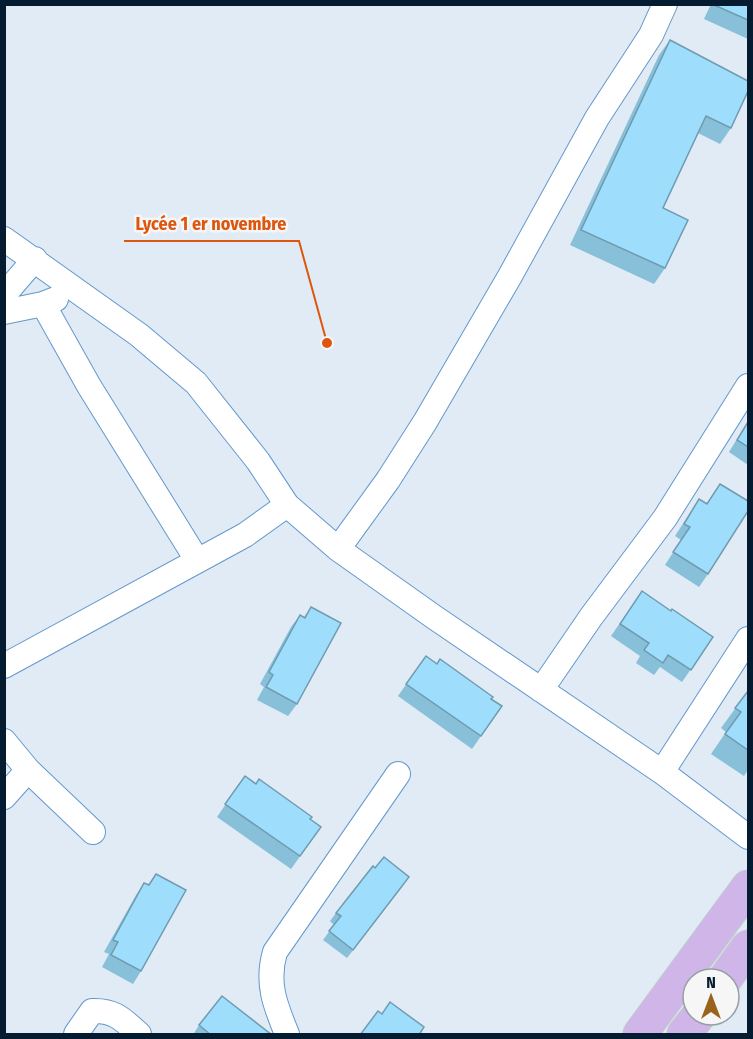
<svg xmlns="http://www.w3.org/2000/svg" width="753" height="1039" font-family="'Fira Sans Condensed',sans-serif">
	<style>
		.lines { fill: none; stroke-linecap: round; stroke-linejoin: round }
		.minor-casing { stroke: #6398cc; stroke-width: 26 }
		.trunk-casing { stroke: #c3c8cd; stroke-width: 35 }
		.minor { stroke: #fff; stroke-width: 24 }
		.trunk { stroke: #d0b6e8; stroke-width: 33 }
		.wall { fill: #88bfd9 }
		.building { fill: #9edefc; stroke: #6f9bb0; stroke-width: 1.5 }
		.leader { fill: none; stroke: #dd560e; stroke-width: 2 }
		.callout-dot { fill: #dd560e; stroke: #f6f6f6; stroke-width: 2 }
		.callout-label { font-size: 18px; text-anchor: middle; font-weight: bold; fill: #dd560e; stroke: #f6f6f6; stroke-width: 5; stroke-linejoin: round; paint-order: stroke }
	</style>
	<rect width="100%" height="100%" fill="#e0ebf6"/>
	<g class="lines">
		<g class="minor-casing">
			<path id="minor" d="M4,239l135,96 57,48 62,78 29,44 51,44 96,68 228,155 86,65
				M4,295l31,-36
				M43,304l46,82 108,174
				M4,312l39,-8 13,-5
				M338,549l50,-69 37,-58 85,-146 87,-158 54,-83 14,-31
				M4,666l241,-131 42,-30
				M541,690l50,-73 74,-99 83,-132
				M4,741l24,29 -24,27
				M28,770l65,62
				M662,772l86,-133
				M76,1034l16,-23c23,-1 31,9 47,23
				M287,1034c-12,-29 -21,-51 -12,-82l123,-178"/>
		</g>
		<g class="trunk-casing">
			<path id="trunk" d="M725,979l23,-32
				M640,1034l108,-147
				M684,1034l15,-19"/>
		</g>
		<use href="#minor" class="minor"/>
		<use href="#trunk" class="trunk"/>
	</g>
	<path class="wall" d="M711,4h37v35l-44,-20z
		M670,40l61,88 -11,16 -22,-11 -35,75 2,60 -11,16 -84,-39 89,-190z
		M748,421v44l-19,-13z
		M720,484l-12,90 -9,13 -34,-22 16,-25 -6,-4 16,-25 8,-12 8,4z
		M642,591l29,20 42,26 -31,45 -22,-15 -6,8 -18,-12 4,-7 -29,-20z
		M311,607l-14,97 -9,12 -31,-16 7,-13 -4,-3 31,-57 9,-12 4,2z
		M426,656l76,50 -30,43 -74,-53z
		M748,691v79l-4,6 -33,-22 15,-22 -5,-4z
		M245,776l76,51 -30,42 -74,-52z
		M156,874l-15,97 -8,13 -31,-17 7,-13 -5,-2 32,-57 8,-12 4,2z
		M403,886l-56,72 -24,-18 11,-15 -4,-4 6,-8z
		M199,1025l73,10h-79z"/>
	<path class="building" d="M748,4v16l-34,-15v-1z
		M670,40l78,41v10l-17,37 -25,-12 -43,92 25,12 -23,48 -84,-38z
		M748,422v25l-11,-7z
		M720,484l28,17v10l-40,63 -35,-22 17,-25 -6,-3 15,-25 8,5z
		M642,591l29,20 1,-2 41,28 -22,33 -23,-15 -5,8 -19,-13 5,-7 -29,-19z
		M311,607l30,16 -44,81 -31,-17 7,-12 -4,-3 31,-57 5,3z
		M426,656l11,8 3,-5 53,38 -2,2 11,7 -21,30 -75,-52z
		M748,691v59l-23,-16 16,-22 -6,-4z
		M245,776l11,8 3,-5 53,38 -2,2 11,8 -21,29 -75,-52z
		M384,857l25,20 -56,73 -24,-19 12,-15 -5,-3 37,-47 2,2z
		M156,874l30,16 -45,81 -30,-16 7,-13 -5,-2 31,-57 5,2z
		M222,996l50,39h-61l-12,-10z
		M390,1002l34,25 -5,8h-59l18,-24 4,3z"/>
	<path class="leader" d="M327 343L299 241H124"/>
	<circle class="callout-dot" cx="327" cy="343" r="6"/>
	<g class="callout-label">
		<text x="211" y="230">Lycée 1 er novembre</text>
	</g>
	<rect width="753" height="1039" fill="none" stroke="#051b2f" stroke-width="12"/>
	<g transform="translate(711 997)"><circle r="28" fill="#f6f6f6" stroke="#969ea6" stroke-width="1.5"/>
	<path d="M0-4.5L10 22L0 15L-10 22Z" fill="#99631b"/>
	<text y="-9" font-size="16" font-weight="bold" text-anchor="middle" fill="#051b2f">N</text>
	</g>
</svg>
